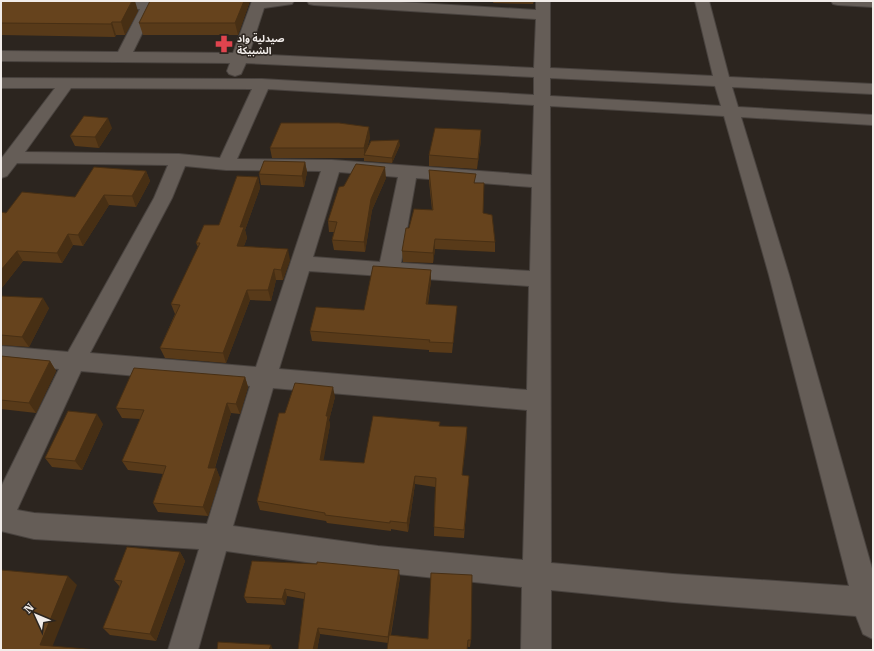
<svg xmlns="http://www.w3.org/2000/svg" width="874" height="651" font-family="'Roboto Serif','Noto Sans Arabic',serif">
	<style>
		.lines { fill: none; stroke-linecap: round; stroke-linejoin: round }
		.minor-casing { stroke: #49433f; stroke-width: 2 }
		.minor { fill: #655d57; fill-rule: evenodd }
		.wall { fill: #583a19 }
		.shaded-wall { fill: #472f14 }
		.building { fill: #66431d; stroke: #472f14 }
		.labels { text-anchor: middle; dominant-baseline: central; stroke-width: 3; stroke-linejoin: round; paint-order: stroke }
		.far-poi-label { font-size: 10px; font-weight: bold; fill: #f1ece9; stroke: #2c251f; text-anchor: start }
	</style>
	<rect width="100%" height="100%" fill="#2c251f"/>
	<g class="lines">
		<g class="minor-casing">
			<path id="minor" d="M158,1l-25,51 100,1 19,-52h42l-2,3 -28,4 -15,46 285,14 2,-49 -222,-14 -5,-1 -2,-3h77l152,9v-9h14v67l163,8 -18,-75h14l20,76 144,7v10l-141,-7 6,20 135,8v10l-132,-8 48,158 84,297v67l-10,-5 -7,-18 -183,-14 -122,-12v60h-30l1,-63 -144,-15 -152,-21 -28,99h-30l31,-101 -165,-10 -33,-8v-44l58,-118 -58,-5v-18l67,6 86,-154 14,-33 -151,-2 -10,13 -6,2v-19l54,-71h-54v-10l261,1 272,16v-18l-288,-14 -5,11 -6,2 -6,-2 -2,-3 3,-8 -229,-2v-10l117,1 22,-43 -34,1 -5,-1 -2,-3 2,-3zM550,78l165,8 6,20 -171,-10zM71,88l181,1 -32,69 -41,-4 -154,-2zM268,89l266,16 -2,70 -200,-15 -95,-1zM550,106l174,10 45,159 80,311 -176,-12 -122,-11zM185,166l41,4 95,1 -65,196 -166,-14 82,-155zM339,172l59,5 -18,85 -67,-5zM416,178l116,9 -2,84 -129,-8zM309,271l220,15 -2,104 -248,-21zM81,371l169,15 -43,138 -173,-11 -17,-3zM273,388l254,22 -4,150 -145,-14 -145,-20z
				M831,1h42v6l-35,-2 -5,-1z"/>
		</g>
		<use href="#minor" class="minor"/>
	</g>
	<path class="wall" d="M1,1l137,10 -13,24h-9l-1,2 -114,-2z
		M250,1l-12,34h-95l-4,-12z
		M494,1h40l-1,3 -40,-1z
		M112,128l-13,20 -24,-2 -5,-10z
		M370,137l-3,12 33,-4 -8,18 -28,-2v-3h-92l-2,-10z
		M481,140l-4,29 -48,-3v-11z
		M305,162l2,10 -3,15 -43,-2 -2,-11z
		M429,170l46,13 8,30 12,29v10l-60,-3 -2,14 -30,-1 -1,-11 7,-23 23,-18 -3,-29z
		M146,171l4,10 -14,26 -27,-2 -26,41 -10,-1 -11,18 -39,-2 -22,28 5,-76 69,-16z
		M258,177l2,11 -15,42 2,8 -3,8 46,14 -7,20h-7l-5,21 -21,-1 -24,63 -61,-5 -5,-10 15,-34 -4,-10 27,-57 -2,-4 23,-18z
		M386,178l-14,32 -7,42 -31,-2 -2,-10 2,-8h-5l-1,-11 16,-35z
		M431,270v11l-3,23 28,12 -4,37 -23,-1v-2l-117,-9 -2,-10 54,-21z
		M1,296l48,12 -20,39 -28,-2z
		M1,356l49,5 6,10 -20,42 -35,-4z
		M245,377l3,10 -8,27 -9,-1 -16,55h1l4,10 -12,38 -50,-4 -5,-9 10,-29 -35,-4 -6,-9 18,-42 -18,-1 -6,-10z
		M335,397l-6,23 1,5 -7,35 41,3 76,-37 27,1 -5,48 7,1 -5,62 -30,-2 1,-49 -20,-3 -7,48 -17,-3v2l-64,-8 -1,-2 -66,-11 -3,-9 28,-88z
		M103,424l-21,46 -30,-3 -7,-9z
		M180,552l5,9 -29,80 -46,-6 -7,-7 17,-41 -6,-7z
		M252,561l148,16 -9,58 37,4 43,1 -1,7 -82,-4 -68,-9 -3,16h-19l6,-51 -17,-3 -2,9 -38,-2 -3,-6z"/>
	<path class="shaded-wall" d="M132,1h3l3,10 -13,24 -4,-13z
		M244,1h6l-12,34 -3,-12z
		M112,22l4,13 -1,2 -4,-13z
		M108,118l4,10 -13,20 -4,-11z
		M369,127l1,10 -5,19 -1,-1v-7z
		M481,130v10l-4,29 1,-10z
		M399,140l1,5 -8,18v-5z
		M305,162l2,10 -3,15 -2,-11z
		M385,167l1,11 -14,32 -7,42 -1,-10 7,-43z
		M146,171l4,10 -14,26 -4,-11z
		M258,177l2,11 -15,42 2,8 -7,18 -3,-10 3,-19z
		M104,195l5,10 -26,41 -5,-11z
		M68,234l5,11 -11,18 -5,-10z
		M435,239v10l-2,14v-10z
		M288,249l2,11 -7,20 -2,-10z
		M17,251l6,10 -22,28v-19z
		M274,269l2,11 -5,21 -3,-11z
		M431,270v11l-5,33v-10z
		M247,290l3,10 -24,63 -3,-10z
		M43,298l6,10 -20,39 -7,-10z
		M50,361l6,10 -20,42 -7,-10z
		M245,377l3,10 -8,27 -4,-10z
		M333,387l2,10 -6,23 1,5 -8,44 -2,-9 6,-44z
		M227,403l4,10 -19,64 -4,-9z
		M97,414l6,10 -21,46 -7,-9z
		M467,427v10l-6,47 1,-9z
		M216,468l4,10 -12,38 -5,-9z
		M415,476v8l-7,48 -1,-9z
		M180,552l5,9 -29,80 -6,-7z
		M399,570l1,7 -11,66 -1,-6z
		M68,576l9,9 -26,65 -11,-5z
		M285,589l2,7 -2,9 -3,-6z
		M318,628l2,6 -3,16h-4z
		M271,645l2,5h-4z"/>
	<path class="building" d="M1,1h131l-11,21h-9l-1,2 -110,-1v-8l1,-1h-1z
		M150,1h94l-9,22h-96z
		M84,116l24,2 -13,19 -25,-1z
		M281,123h58l30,4 -5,21h-94z
		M435,128l46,2 -3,29 -49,-4z
		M399,140l-7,18 -28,-3 7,-14z
		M264,161l41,1 -3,14 -43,-2z
		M356,164l29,3 -14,32 -7,43 -32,-2 5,-18 -9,-1 11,-34 5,-1z
		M94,167l52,4 -14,25 -28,-1 -26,40 -10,-1 -11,19 -40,-2 -16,19v-58l5,1 16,-21 53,5z
		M429,170l47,4 -2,9h10l-1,30 9,2 3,27 -60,-3 -2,14 -31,-2 4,-23h3l5,-19 19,1z
		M237,176l21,1 -18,50h4l-7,19 51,3 -7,21 -7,-1 -6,21h-21l-24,63 -63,-5 20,-43 -9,-1 29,-61h-4l8,-18h15z
		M373,266l58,4 -5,34 31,2 -4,37 -24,-1 1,-2 -120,-9 6,-24 48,3z
		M1,296l42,2 -21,39 -21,-2z
		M1,356l49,5 -21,42 -28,-3z
		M134,368l111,9 -9,27 -9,-1 -19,65h8l-13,39 -50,-4 13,-37 -44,-5 22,-51 -28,-2z
		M295,383l38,4 -7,29h2l-8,44 44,3 9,-47 46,4 21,2 -1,4 28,1 -5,48 7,1 -5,54 -30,-3 2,-49 -21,-2 -8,47 -17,-2v2l-65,-8v-2l-68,-12 22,-88h6z
		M68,411l29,3 -22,47 -30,-3z
		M127,547l53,5 -30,82 -47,-6 19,-47 -8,-1z
		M252,561l65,3v-2l82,8 -11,67 -70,-9 -5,22h-15l7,-57 -20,-4 -3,10 -38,-2z
		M1,570l67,6 -28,69 57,5h-96z
		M431,573l41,2 -1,65h-3l-1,10h-80l2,-15 39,4z
		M218,642l53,3 -2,5h-52z"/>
	<defs>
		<g id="pharmacy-bare" transform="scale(1.38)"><path d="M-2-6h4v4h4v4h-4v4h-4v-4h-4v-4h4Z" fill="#e0444e" stroke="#2c251f" stroke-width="2.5" paint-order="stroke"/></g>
	</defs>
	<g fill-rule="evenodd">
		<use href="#pharmacy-bare" x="224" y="44"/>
	</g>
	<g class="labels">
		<g class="far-poi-label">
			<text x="237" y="38">صيدلية واد<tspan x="237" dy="12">الشبيكة</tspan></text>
		</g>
	</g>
	<rect width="874" height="651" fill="none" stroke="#f1ece9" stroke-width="4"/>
	<g transform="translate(36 615) rotate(314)" stroke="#2c251f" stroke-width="3" paint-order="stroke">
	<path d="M0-3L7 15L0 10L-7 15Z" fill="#f1ece9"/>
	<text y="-6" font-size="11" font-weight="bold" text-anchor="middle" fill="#f1ece9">N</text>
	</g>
</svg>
